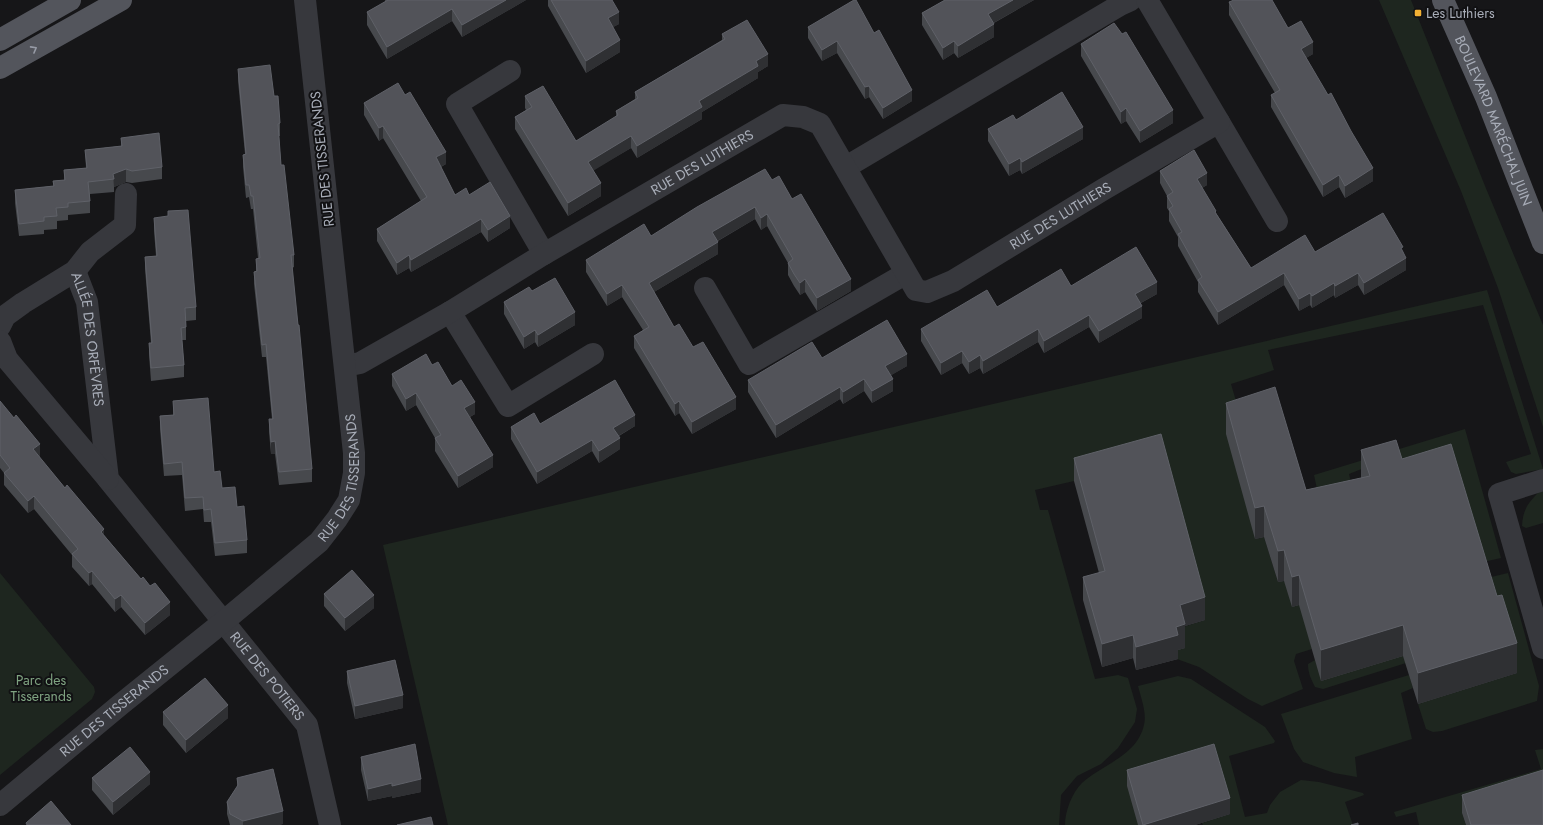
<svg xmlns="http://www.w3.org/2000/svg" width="1543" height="825" font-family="Jost,sans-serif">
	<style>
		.green { fill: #1e261f }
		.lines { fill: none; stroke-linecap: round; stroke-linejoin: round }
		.minor { stroke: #37383d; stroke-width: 22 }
		.major { stroke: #53555c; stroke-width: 22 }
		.wall { fill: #47494d }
		.shaded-wall { fill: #2f3033 }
		.building { fill: #525359; stroke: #5f6168 }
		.oneway { stroke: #979ba6 }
		.poi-dot { fill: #f2b134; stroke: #111113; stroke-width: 1.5 }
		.labels { text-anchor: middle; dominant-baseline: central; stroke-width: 4; stroke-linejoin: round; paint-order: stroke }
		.poi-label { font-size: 14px; fill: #a8adb8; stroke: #111113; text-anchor: start }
		.street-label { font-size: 14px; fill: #a8adb8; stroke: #111113 }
		.park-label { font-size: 14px; fill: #7fa381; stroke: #111113 }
	</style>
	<rect width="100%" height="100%" fill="#161618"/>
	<path class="green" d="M1379,0h32l74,186 58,139v102l-45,-139 -37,-97z
		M1487,290l56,179 -27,5 -5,-2 -5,-10 25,-8 -48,-149 -215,45 6,20 -43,14 13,44 11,111 9,-2 14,45 6,-1 16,24 12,44 -16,5 -2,7 9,28 -41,17 -14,-7 -49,-32 -22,-8 3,-31 25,-8 -131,-139 -39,9 5,20h8l47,169 23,-4 10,3 9,31 -2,13 -17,26 -17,16 -24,12 -16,19 -2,30h-611l-65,-280z
		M1465,429l36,129 -18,4 4,16 21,-5 31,113 -2,15 -95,30 -9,1 -7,-3 -8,-25 99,-31 -138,-211 -30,12 8,35 -34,8 -9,-42z
		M1543,488v35l-17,5 -4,-2c1,-19 8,-25 21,-38z
		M0,573l94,114 1,5 -3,7 -92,76z
		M1398,635l8,28 -83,26 -8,-2c-4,-8 -7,-14 -7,-23l7,-4 7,20z
		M1409,675l4,13 -12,5 11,46 -57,18 2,20 -23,-4 -31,-11 -9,-13 -13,-35z
		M1178,676l13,3 74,48 10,14 -1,2 -45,13 16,61 22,-4 3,-8 10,-13 21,-12 18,2 44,11 1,2 -19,7 8,23h-150l-1,-2 28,-9 -92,11h-73c0,-14 7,-32 17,-42 21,-19 55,-27 62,-58 3,-12 -3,-27 -6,-39z
		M1543,749v39l-81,25 4,12h-47l-3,-13 -20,5 -2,-5 147,-43 -6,-19z"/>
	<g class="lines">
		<g class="minor">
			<path d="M510,71l-53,33 87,150"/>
			<path d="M1219,122l58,99"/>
			<path d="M846,167l274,-162 11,-5"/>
			<path id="s1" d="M75,271l12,31 21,177 199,246 23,100"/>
			<path d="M705,288l44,76 156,-90"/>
			<path d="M450,312l58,94 85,-52"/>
			<path d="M0,326l5,-10 18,-13 52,-32 15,-19 35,-27 1,-31"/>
			<path d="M0,341l7,18 101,120"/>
			<path id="s2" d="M345,366l15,-3 90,-51 94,-58 239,-139 20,2 17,7 96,166 11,2 26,-11 151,-92 115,-67 -72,-122"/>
			<path d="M1543,480l-44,14 44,154"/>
			<path id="s3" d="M0,805l120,-100 103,-83 96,-80 18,-23 12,-19 5,-27v-20l-49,-453"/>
		</g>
		<g class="major">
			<path id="s4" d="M1443,0l43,97 57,146"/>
			<path d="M0,40l70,-40"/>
			<path d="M0,68l121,-68"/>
		</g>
	</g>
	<path class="wall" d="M385,0h141l-64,37 -10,-16 -65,38 -20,-34v-13l18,-10z
		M548,0h64l7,24 -6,3 7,25 -34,21 -38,-67z
		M945,0h89l-40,23v14l-36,21 -4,-5 -11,7 -21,-35v-12z
		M1229,2l59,26 25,26 -7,4 67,123 -28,17 -6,-11 -16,10 -52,-90v-12l4,-2 -46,-78z
		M808,27l66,6 38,68 -29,18 -14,-22 -4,2 -28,-46 -15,8 -14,-23z
		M722,34l46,32 -10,6v6l-56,34v7l-65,39 -6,-10 -38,22 8,26 -33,20 -53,-87v-12l11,-7 -1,-2v-12l51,45 40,-24v-6l19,-12v-7l87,-52z
		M1081,44l92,79 -33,20 -14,-22 -5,3 -40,-68z
		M238,69l36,27 6,27v13h-1l2,29 13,90v12l-2,1 20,201v13l-33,3 -4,-31h-4l-2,-22v-13h3l-6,-62h-4l-8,-73v-12l2,-1v-12l2,-1 -5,-49h-2l-2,-12 -3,1 -3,-31v-12l2,-1 -7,-73z
		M364,103l82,61 -5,3 14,28h14l41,33 -22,14 -7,-10 -70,40 -2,-4 -12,7 -20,-34v-12l44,-28 -38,-63 -4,3 -15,-26z
		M1016,120l67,19 -61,35 -2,-4 -11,6 -21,-35v-12z
		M121,138l41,29v12l-30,4 -6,-1 -12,5v5l-24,2v19l-22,2v5l-11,1v8l-13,1v4l-25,2 -4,-33v-13l38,-4v-5l11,-1v-10l22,-2 -1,-18 36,-4z
		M1160,171l47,14 -5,3 14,25 35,55 64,-16 88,-1 3,19 -42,25 -6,-10 -23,13 -1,-3 -22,13 -2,-3 -11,6 -15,-26 -66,40 -20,-33v-10l-20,-36v-9l-9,-16v-10l-2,-3v-12l-7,-13z
		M772,180l20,19 59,92 -34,20 -12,-19 -5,3 -6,-9 -6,-11v-12l-21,-37 -6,4 -6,-11 -37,22v13l-64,38 20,35 19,20 43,62 -44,25 -13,-21 -4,3 -41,-68v-12l9,-6 -21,-33 -15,9 -21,-34v-12l65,-24z
		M154,218l42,89v13l-10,1v19h-4l2,25v12l-33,4 -2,-26v-12h2l-6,-74v-12l11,-1 -2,-25z
		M1071,286l86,8 -16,9 1,15 -43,25 -10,-16 -45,26 -6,-11 -55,32 -3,-6 -11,6 -7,-11 -21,12 -20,-34v-12z
		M532,291l43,34 -37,22 -3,-5 -11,7 -20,-35v-12z
		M822,358l85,8 -16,9 2,16 -21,12 -8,-12 -21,13 -3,-5 -64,39 -28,-46v-12z
		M432,365l20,21 23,28 -5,3 23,50 -35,21 -23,-37v-13l-19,-33 -10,6 -14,-25v-12z
		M0,401l40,55 -1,1 65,78 66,80 -25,20 -24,-28 -6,5 -23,-28 -3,2 -17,-19v-12l-38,-46 -6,4 -24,-28v-12l-4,-5z
		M173,401l41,71 8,16 15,19 10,33v13l-32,3 -4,-34h-7l-1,-13 -18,2 -3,-36 -18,1 -4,-47v-13l13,-1z
		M1226,403l80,87 55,-12v-28l41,9 115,214 -99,31 -15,-48 -82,25 -22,-76 -7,2 -8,-26 -6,1 -14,-45 -9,2 -29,-105z
		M540,424l95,2 -16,10 1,13 -21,14 -7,-12 -55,33 -26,-45v-12z
		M1074,458l131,162 -20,6v22l-7,2v9l-42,11 -3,-12 -31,9 -19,-67v-23l16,-4 -25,-92z
		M324,594l50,14 -29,23 -21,-25z
		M347,671l56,37 -48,11 -8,-36z
		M163,712l65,6 -42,35 -23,-28z
		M361,757l60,35 -29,6v-2l-24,5 -7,-31z
		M1127,770l103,44 -35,11h-57l-11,-39z
		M92,778l58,6 -37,31 -21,-25z
		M237,778l46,46 -5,1h-48l-3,-11v-12l10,-14z
		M1462,795l81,30h-77l-4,-12z"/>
	<path class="shaded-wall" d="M506,0h20l-64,37v-12z
		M1013,0h21l-46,26v-12z
		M452,9v12l-65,38v-12z
		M619,12v12l-11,6v-12z
		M994,24v13l-36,21v-12z
		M620,40v12l-34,21v-12z
		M837,41v12l-15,8v-11z
		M954,41v12l-11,7v-12z
		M1313,42v12l-12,7v-12z
		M768,54v12l-10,6v6l-56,34v7l-65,39v-12l119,-85z
		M869,86v11l-4,2v-12z
		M912,90v11l-29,18v-11z
		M1126,108v13l-5,3v-12z
		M1173,110v13l-33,20v-12z
		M383,126v12l-4,3v-13z
		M1083,127v12l-61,35v-12z
		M631,136v12l-43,26v-12z
		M446,152v12l-10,5v-12z
		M1020,158v12l-11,6v-12z
		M1373,168v13l-28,17v-12z
		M126,169v13l-12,5 -1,-13z
		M1207,173v12l-10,6v-12z
		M1339,175v12l-16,10v-12z
		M601,183v13l-33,20v-13z
		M755,207v12l-43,25v-12z
		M767,214v12l-6,4v-12z
		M510,216v12l-22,14v-12z
		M481,219v13l-70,40v-12z
		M718,242v12l-69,41v-12z
		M409,255v13l-12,7v-12z
		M1406,258v12l-42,25v-12z
		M1284,273v12l-66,40v-13z
		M1358,273v12l-23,13v-12z
		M805,279v13l-5,3v-12z
		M851,279v12l-34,20v-13z
		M1157,282v12l-22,12v-12z
		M1334,283v12l-22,13v-12z
		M622,285v12l-15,9v-12z
		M1310,293v12l-11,6v-12z
		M1142,306v12l-43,25v-12z
		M575,312v13l-37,22v-12z
		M1089,315v12l-45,26v-12z
		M1038,329v13l-55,32v-13z
		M535,330v12l-11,7v-12z
		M962,351v12l-21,12v-12z
		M907,354v12l-22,13v-13z
		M980,355v13l-11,6v-12z
		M864,379v12l-21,13v-12z
		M893,379v12l-21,12v-12z
		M840,387v12l-64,39v-13z
		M416,393v12l-10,6v-12z
		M736,397v12l-44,25v-12z
		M679,401v12l-4,3v-12z
		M475,402v12l-11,6v-12z
		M635,415v11l-22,13v-11z
		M620,438v11l-21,14v-12z
		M592,440v11l-55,33v-12z
		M275,441v13h-4v-12z
		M40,444v12l-7,6v-13z
		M493,455v12l-35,21v-12z
		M34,496v13l-6,4v-12z
		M1264,506v31l-9,2v-31z
		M104,529v12l-3,-9z
		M1284,550v31l-6,1v-31z
		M92,571v13l-3,2v-13z
		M1299,575v30l-7,2v-30z
		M121,595v12l-6,5v-13z
		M374,595v13l-29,23v-13z
		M1205,597v23l-20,6v22l-7,2v9l-42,11v-23l40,-20 4,-22z
		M170,602v13l-25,20v-12z
		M1403,625v31l-82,25v-31z
		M1133,635v23l-31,9v-23z
		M1517,643v30l-99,31v-31z
		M403,695v13l-48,11v-13z
		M228,705v13l-42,35v-13z
		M150,772v12l-37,31v-13z
		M421,779v13l-29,6v-12z
		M392,783v13l-24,5v-12z
		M1230,798v16l-35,11h-52z
		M283,811v13l-5,1h-35v-4z"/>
	<path class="building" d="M388,0h118l-44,25 -10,-16 -65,38 -20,-35z
		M551,0h61l7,12 -11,6 12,22 -34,21z
		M854,0h2l18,33 5,-3 33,60 -29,18 -14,-22 -4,1 -28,-46 -15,9 -14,-23z
		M945,0h68l-25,14 6,10 -36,22 -4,-5 -11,7 -21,-35z
		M1234,0h38l16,28 13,-7 12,21 -12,7 27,46 3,-2 20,38 22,37 -28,18 -6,-11 -16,10 -52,-90 9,-5 -51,-88z
		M747,20l21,34 -12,7 2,5 -59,35 3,6 -65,39 -6,-10 -43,26 13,21 -33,20 -53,-86 17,-10 -7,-11 18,-10 33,55 42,-26 -2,-4 22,-13 -3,-6 90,-53 -3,-5z
		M1114,23l8,11 4,-2 47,78 -33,21 -14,-23 -5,4 -40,-68z
		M270,65l4,31h4l2,27 -2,1 3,41h3l10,90h-3l7,70h1l13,144 -33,3 -4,-31 -4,1 -2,-23h4l-7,-75 -4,1 -8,-73 3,-1 -1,-12 4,-1 -7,-62h-2l-2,-11h-3l-3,-30 3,-1 -8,-85z
		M398,83l7,12 5,-3 36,60 -10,5 19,38 11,-7 3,7 21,-13 20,34 -22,14 -7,-11 -70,41 -2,-5 -12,8 -20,-34 50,-32 -44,-71 -4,2 -15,-25z
		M1062,92l21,35 -61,35 -2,-4 -11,6 -21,-35 25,-14 3,5z
		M159,133l3,34 -30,4 -6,-2 -13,5 1,5 -26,3 2,19 -22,2v4l-12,1 1,8 -13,1v4l-25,3 -4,-34 39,-4 -1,-5 12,-1 -1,-10 23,-2 -2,-18 37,-4 -1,-8z
		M1194,150l13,23 -10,6 19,32 -1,1 36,56 54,-33 10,17 68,-39 20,34 -2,1 5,10 -42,25 -6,-10 -23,13 -1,-3 -22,13 -2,-3 -11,6 -15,-26 -66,39 -20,-32 4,-3 -24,-43 4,-2 -13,-23 4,-3 -6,-10 6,-4 -13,-21z
		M765,169l7,11 7,-4 13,23 9,-5 50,85 -34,19 -12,-19 -5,4 -6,-9 -6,-11 5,-4 -26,-45 -6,4 -6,-11 -43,25 6,10 -69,41 25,44 5,-3 14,23 10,-5 33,55 -44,25 -13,-21 -4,3 -41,-68 15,-9 -27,-42 -15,9 -21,-34 58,-36 7,12 46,-29z
		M188,210l8,97 -11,1 1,19 -5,1 3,37 -33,3 -2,-25h3l-7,-86 12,-1 -3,-38 14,-2v-5z
		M1136,247l21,35 -22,12 7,12 -43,25 -10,-16 -45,26 -6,-12 -55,32 -3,-6 -11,7 -7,-11 -21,12 -20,-34 66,-39 10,17 64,-38 10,17z
		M555,278l20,34 -37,23 -3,-5 -11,7 -20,-35 25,-15 3,4z
		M887,320l20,34 -22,12 8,13 -21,12 -8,-12 -21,13 -3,-5 -64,38 -28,-45 64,-38 10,16z
		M426,354l6,11 6,-3 14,24 9,-6 14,22 -11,6 29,47 -35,21 -23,-38 6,-3 -25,-42 -10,6 -14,-25z
		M615,380l20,35 -22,13 7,10 -21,13 -7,-11 -55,32 -26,-45 23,-14 6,11z
		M1275,387l31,103 64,-14 -9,-26 35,-10 6,19 49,-15 46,152 5,-1 15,48 -99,30 -15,-48 -82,25 -22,-75 -7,2 -8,-27 -6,1 -14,-45 -9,2 -29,-105z
		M208,398l6,74 6,-1 2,17 13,-1 2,20 7,-1 3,34 -32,3 -4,-34 -7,1 -1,-13 -18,1 -3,-36 -18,2 -4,-48 14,-1 -1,-14z
		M0,401l14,17 2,-3 24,29 -7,5 32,39 2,-3 37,44 -3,3 40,47 2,-2 7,9 5,-3 15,19 -25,21 -24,-28 -6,4 -23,-28 -3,2 -17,-19 6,-5 -44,-53 -6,5 -24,-28 6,-5 -10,-13z
		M1161,434l44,163 -25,8 5,19 -9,3 2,8 -42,12 -3,-12 -31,9 -19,-67 22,-6 -31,-113z
		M352,570l22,25 -29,23 -21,-24z
		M395,660l8,35 -48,11 -8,-35z
		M205,678l23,27 -42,35 -23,-28z
		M415,744l6,35 -29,7v-3l-24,6 -7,-32z
		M1214,744l16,54 -87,27 -16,-55z
		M130,747l20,25 -37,30 -21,-24z
		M273,769l10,42 -40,10 -13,-7 -3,-12 11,-17 -1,-7z
		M1543,770v55h-72l-9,-30z
		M51,801l20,24h-44l-1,-2z
		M431,817l2,8h-36z
		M1358,823v2h-7z"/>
	<defs><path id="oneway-chevron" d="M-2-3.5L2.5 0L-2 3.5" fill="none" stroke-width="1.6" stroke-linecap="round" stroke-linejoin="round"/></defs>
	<use class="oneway" href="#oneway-chevron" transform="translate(34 49) rotate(-29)"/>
	<rect class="poi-dot" x="1414" y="9" width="8" height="8" rx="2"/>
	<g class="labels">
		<g class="poi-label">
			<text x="1426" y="13">Les Luthiers</text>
		</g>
		<g class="street-label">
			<text stroke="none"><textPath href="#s4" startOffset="131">BOULEVARD MARÉCHAL JUIN</textPath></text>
			<text transform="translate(322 159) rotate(-96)">RUE DES TISSERANDS</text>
			<text stroke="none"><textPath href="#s2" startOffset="412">RUE DES LUTHIERS</textPath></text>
			<text stroke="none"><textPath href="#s2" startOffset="901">RUE DES LUTHIERS</textPath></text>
			<text stroke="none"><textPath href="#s1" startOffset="70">ALLÉE DES ORFÈVRES</textPath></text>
			<text stroke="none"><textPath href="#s3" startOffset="484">RUE DES TISSERANDS</textPath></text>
			<text stroke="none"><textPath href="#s1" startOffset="465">RUE DES POTIERS</textPath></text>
			<text stroke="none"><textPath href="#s3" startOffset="148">RUE DES TISSERANDS</textPath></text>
		</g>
		<g class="park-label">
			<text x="41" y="680">Parc des<tspan x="41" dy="16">Tisserands</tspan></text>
		</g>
	</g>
</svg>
